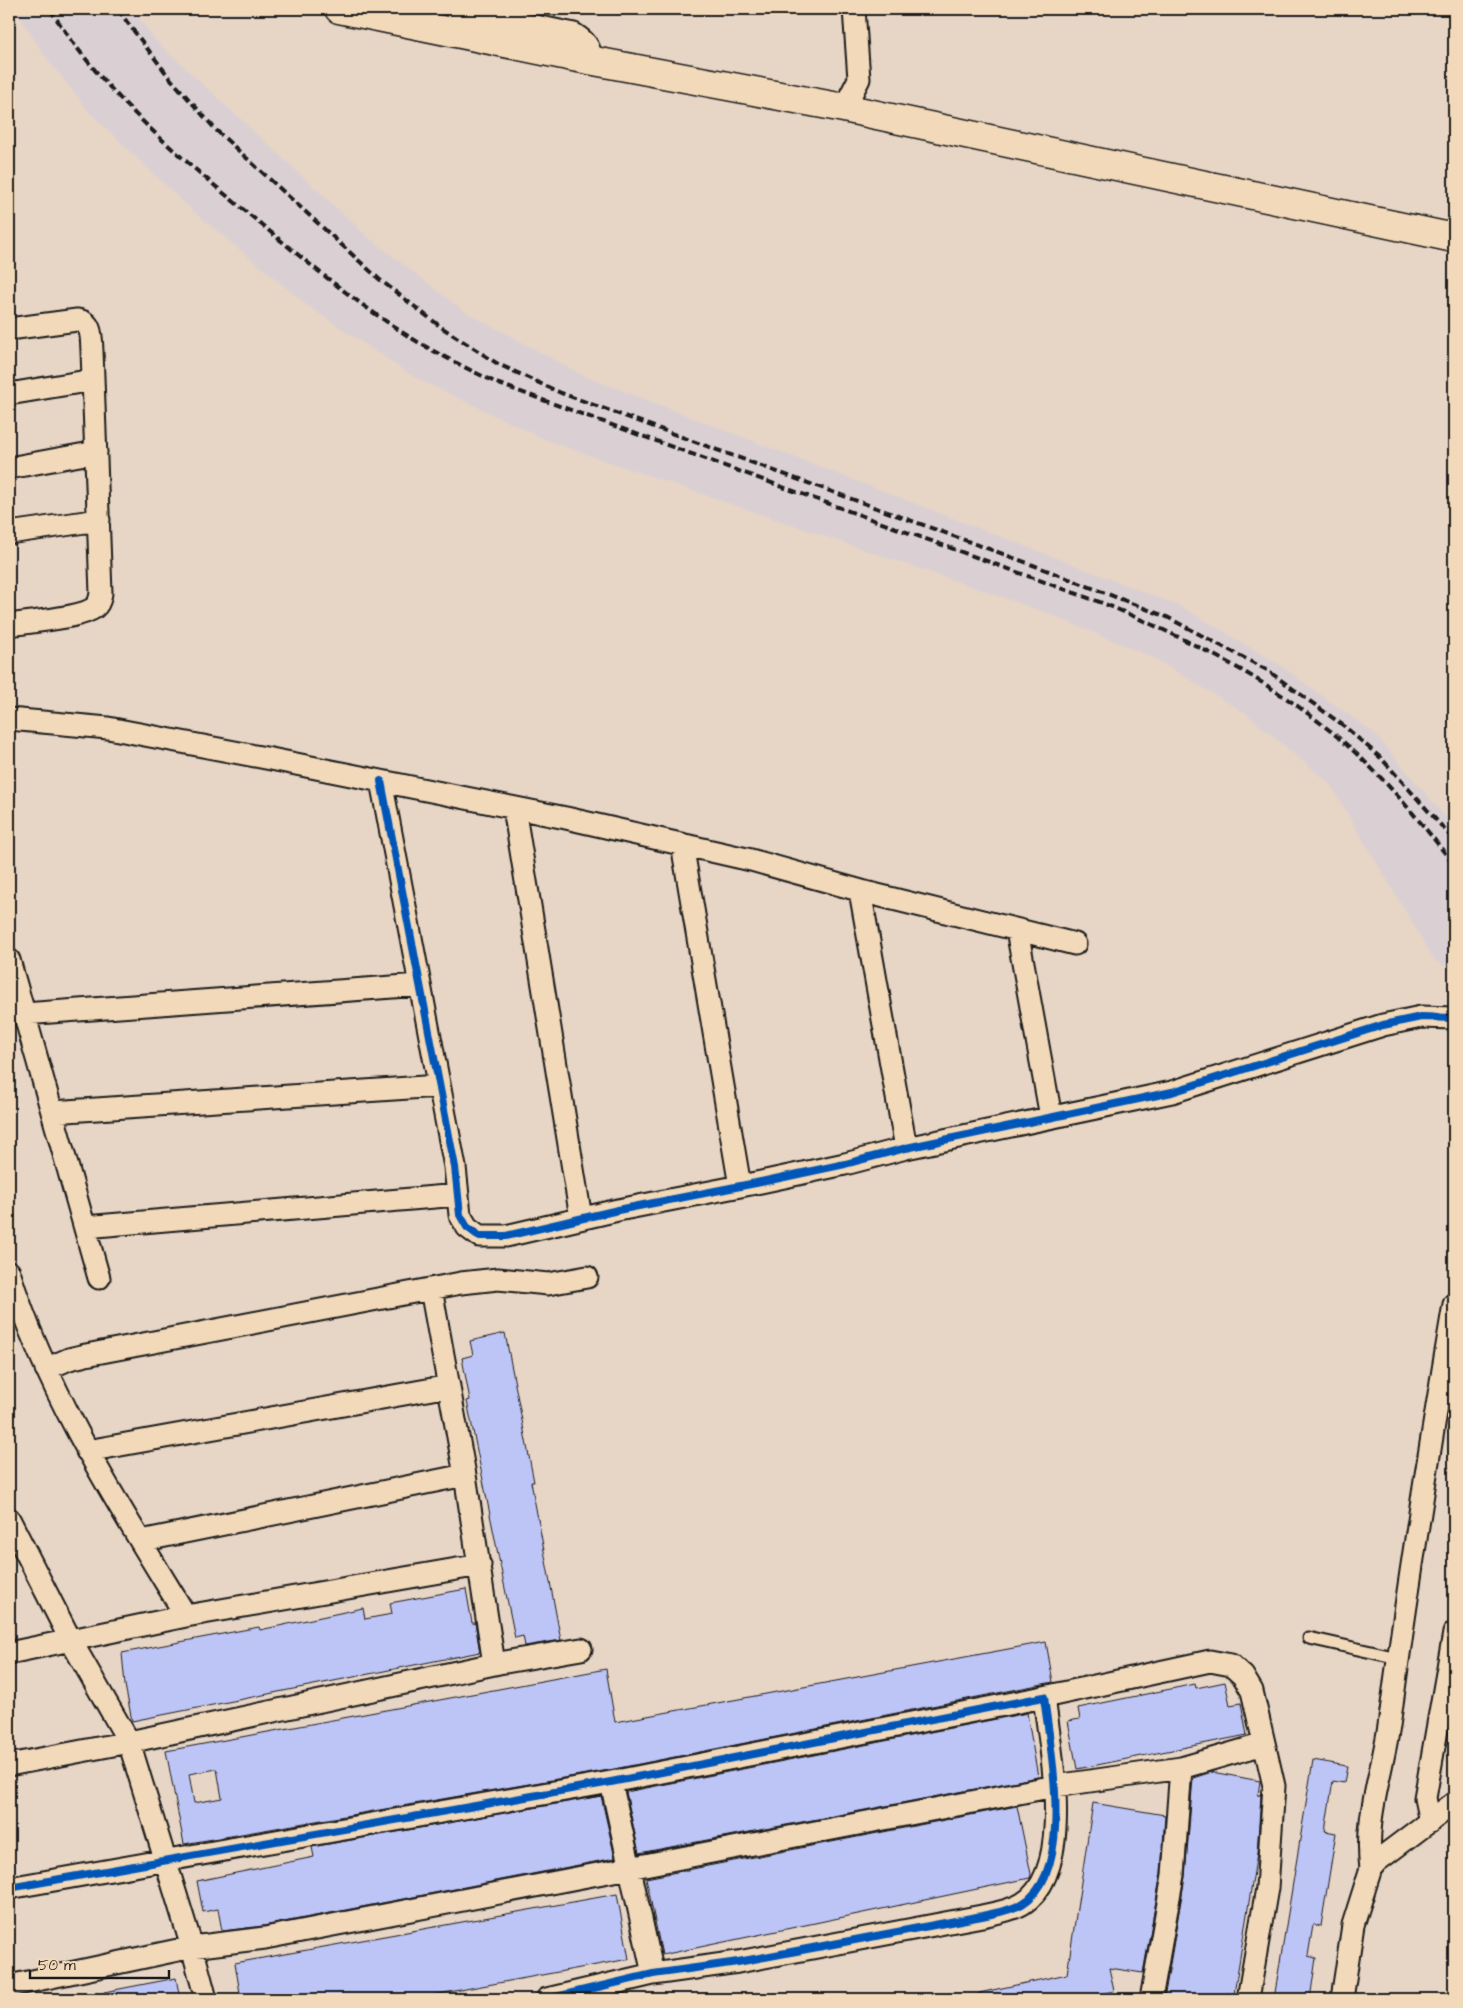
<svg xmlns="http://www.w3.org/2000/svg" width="1463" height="2008" font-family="'Architects Daughter',sans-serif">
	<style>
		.built { fill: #dad0d4 }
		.building { fill: #bdc4f6; stroke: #1c1c1c; fill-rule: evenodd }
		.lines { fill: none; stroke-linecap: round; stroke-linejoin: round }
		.lane-casing { stroke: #1c1c1c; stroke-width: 15 }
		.street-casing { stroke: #1c1c1c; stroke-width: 25 }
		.secondary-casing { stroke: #1c1c1c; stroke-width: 31 }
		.lane { stroke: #f2d9b9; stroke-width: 11 }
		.street { stroke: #f2d9b9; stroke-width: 21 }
		.secondary { stroke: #f2d9b9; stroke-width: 28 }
		.rail { stroke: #1c1c1c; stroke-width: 4; stroke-dasharray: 8 4; stroke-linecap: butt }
		.cycleway-casing { stroke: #f2d9b9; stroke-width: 11 }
		.cycleway { stroke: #0057b8; stroke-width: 8 }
	</style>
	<rect width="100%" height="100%" fill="#e7d5c5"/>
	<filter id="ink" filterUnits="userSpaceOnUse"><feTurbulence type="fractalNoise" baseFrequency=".02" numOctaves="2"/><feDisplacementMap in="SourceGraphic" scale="10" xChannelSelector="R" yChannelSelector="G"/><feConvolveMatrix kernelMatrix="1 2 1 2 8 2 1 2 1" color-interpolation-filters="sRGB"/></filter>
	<g filter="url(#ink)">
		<path class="built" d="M15,9h118l22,31 215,199 94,72 118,64 598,231 100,59 94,68 80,94v143l-19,-9 -105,-177 -85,-71 -91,-55 -112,-47 -491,-169 -137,-65 -106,-71 -123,-102 -95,-91 -47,-60z"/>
		<path class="building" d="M505,1333l29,149h-3l30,158 -36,6 -2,-10 -8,2 -48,-237 3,-1 -8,-42 11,-3 -3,-14z
			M466,1589l6,34h3l5,29 -348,69 -7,-36 -3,-32 137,-26 1,3 103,-22 2,11 27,-5 -2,-11z
			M1046,1642l7,40 -444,88 -425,74 -18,-93 440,-82 9,53zM217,1769l5,29 -28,5 -5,-29z
			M1225,1682l5,23 11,-2 6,32 -170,34 -9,-48 12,-2 -2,-11 117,-24 1,4z
			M1027,1713l11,64 -399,76 -13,-61z
			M1313,1760l34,6 -3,17 -11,-2 -8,50 11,2 -15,93 -8,-1 -5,31 8,2 -6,41h-36z
			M1212,1772l48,9 -2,14h3l-4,58 -23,141 -8,-1 -1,6h-61l21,-122 8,-99z
			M601,1796l14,62 -352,68 -41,5 -4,-22 -15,3 -6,-31 117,-24 -2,-10z
			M1093,1803l72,12 -4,58 -18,100 -34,-5 5,23 -40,8h-95v-6l88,-19z
			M1017,1806l14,68 -1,4 -368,77 -16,-77z
			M617,1894l12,65 -218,40h-170l-6,-36z
			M176,1978l4,21h-75l-1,-7z"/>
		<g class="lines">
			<g class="lane-casing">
				<path id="lane" d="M1309,1638l89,20"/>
			</g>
			<g class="street-casing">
				<path id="street" d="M455,9l119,25c11,7 17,13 17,27
					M844,108l15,-29 -5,-70
					M9,329l68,-9c16,2 14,18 15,31l9,242c-1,5 -1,10 -6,14 -12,11 -68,15 -86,18
					M9,394l84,-14
					M9,468l87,-16
					M9,533l90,-13
					M9,719l99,9 163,31 295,59 185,42 118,33 206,51
					M381,781l74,386 5,48 7,12 12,9h27l112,-26 143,-28 84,-18 61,-16 266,-56 211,-67 38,-8 33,1
					M514,808l67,410
					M682,844l58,342
					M860,891l46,257
					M1017,930l34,187
					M9,960l90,318
					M24,1014l396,-29
					M52,1112l387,-26
					M85,1227l373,-32
					M9,1272c39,124 110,234 177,344
					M431,1289l34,186 29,189
					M46,1369l23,-10 17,-4 375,-72 37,-4 50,5 39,-7
					M87,1451l362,-65
					M9,1519l62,122 58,101 63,205 14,52
					M141,1541l324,-66
					M9,1653l177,-37 294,-51
					M1044,1697l166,-36 21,4 12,11 9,15 22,95 -7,102 -19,111
					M9,1765l120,-23 370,-79 82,-14
					M611,1782l42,192
					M1430,1822l-5,-24 29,-165
					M1371,1868c-7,-47 11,-95 18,-142 19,-141 41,-281 65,-422
					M9,1888l602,-106 433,-85c6,51 32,175 -22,207 -12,7 -27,9 -40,12l-244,46 -85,12 -106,25
					M9,1986l183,-39 73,-9 790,-152 126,-18 83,-24
					M1151,1999l22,-124 8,-107
					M1342,1999l11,-74 18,-57 6,-7 77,-58"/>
			</g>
			<g class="secondary-casing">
				<path id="secondary" d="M339,9l234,48 271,51 610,130"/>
			</g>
			<use href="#lane" class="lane"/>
			<use href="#street" class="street"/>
			<use href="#secondary" class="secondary"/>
			<path class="rail" d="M50,9c53,83 119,139 194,201 47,39 94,79 146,114 34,24 72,42 109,60l606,220c83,35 166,76 235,135 43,37 80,81 114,126
				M118,9l9,13 42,55 48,54 162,148 62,48 57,37 63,29 472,172 134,52 100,53 77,56 38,33 72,81"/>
			<g class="cycleway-casing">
				<path id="cycleway" d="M381,781l74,386 5,48 7,12 12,9h27l112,-26 143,-28 84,-18 61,-16 266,-56 211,-67 38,-8 33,1
					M9,1888l602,-106 433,-85c6,51 32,175 -22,207 -12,7 -27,9 -40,12l-244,46 -85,12 -106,25"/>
			</g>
			<use href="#cycleway" class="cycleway"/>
		</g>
	</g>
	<rect width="1463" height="2008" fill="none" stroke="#f2d9b9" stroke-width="30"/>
	<rect x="15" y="15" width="1433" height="1978" fill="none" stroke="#1c1c1c" stroke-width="2" filter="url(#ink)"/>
	<path d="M30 1970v8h139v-8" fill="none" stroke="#1c1c1c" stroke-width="2.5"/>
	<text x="38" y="1970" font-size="15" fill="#1c1c1c" stroke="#f2d9b9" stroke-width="4" paint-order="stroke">50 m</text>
</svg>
